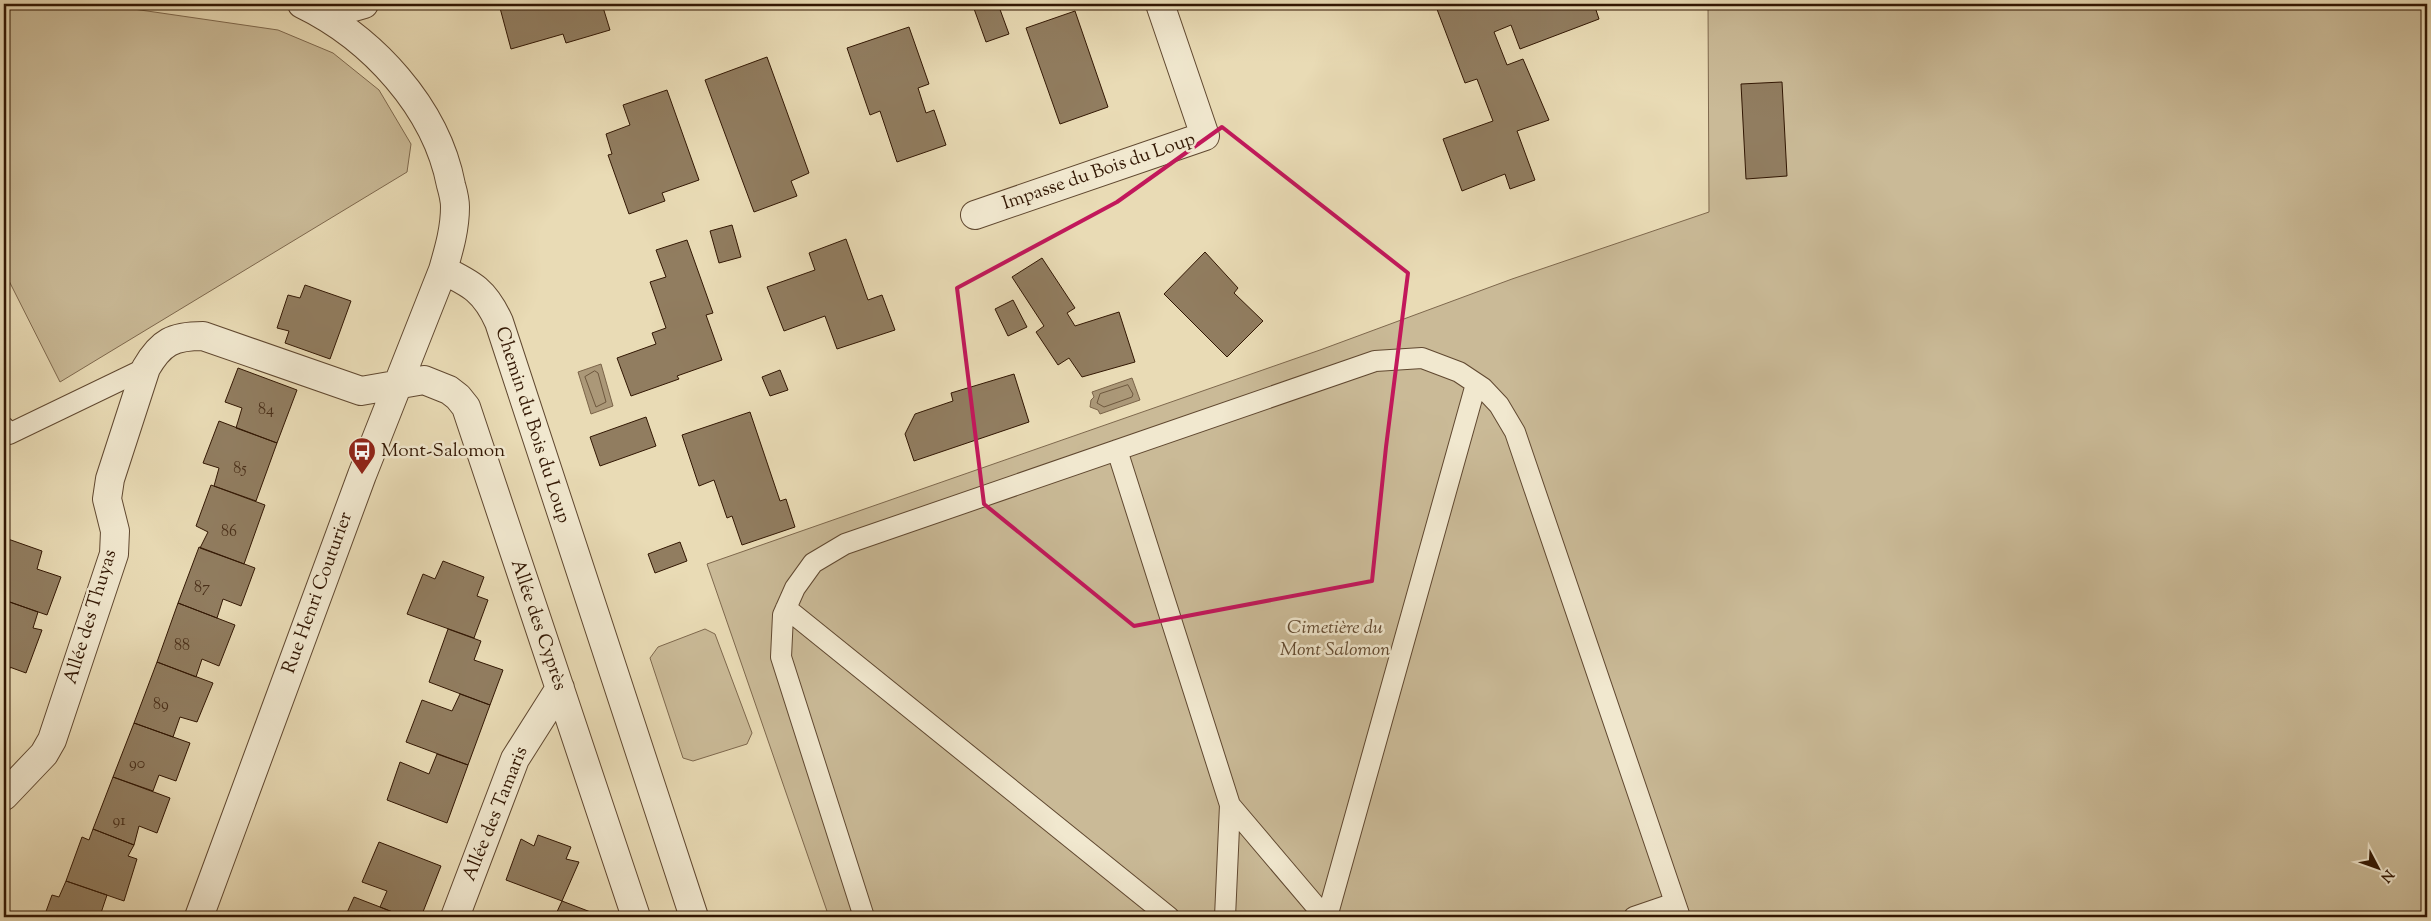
<svg xmlns="http://www.w3.org/2000/svg" width="2431" height="921" font-family="'Sorts Mill Goudy',serif">
	<style>
		.green { fill: #caba97; stroke: #7e684d }
		.water { fill: #ab9878; stroke: #7b6449 }
		.lines { fill: none; stroke-linecap: round; stroke-linejoin: round }
		.shore { stroke: #6e583e; stroke-width: 1 }
		.building { fill: #917d60; stroke: #321703 }
		.service-casing { stroke: #604830; stroke-width: 22 }
		.minor-casing { stroke: #604830; stroke-width: 30 }
		.service { stroke: #f1e8cf; stroke-width: 20 }
		.minor { stroke: #f1e8cf; stroke-width: 28 }
		.marked { fill: none; stroke: #c2185b; stroke-width: 4; stroke-linejoin: round }
		.labels { text-anchor: middle; dominant-baseline: central; stroke-width: 5; stroke-linejoin: round; paint-order: stroke }
		.number-label { font-size: 16px; fill: #4a301a }
		.street-label { font-size: 19px; fill: #321703; stroke: #f1e8cf }
		.poi-label { font-size: 19px; fill: #321703; stroke: #f1e8cf; text-anchor: start }
		.park-label { font-size: 19px; font-style: italic; fill: #60482f; stroke: #f1e8cf }
	</style>
	<rect width="100%" height="100%" fill="#e9dbb5"/>
	<filter id="stains"><feTurbulence type="fractalNoise" baseFrequency=".004" numOctaves="4"/><feColorMatrix values="0 0 0 0 .2 0 0 0 0 .09 0 0 0 0 .02 0 0 0 .5 -.17"/></filter>
	<radialGradient id="worn" r=".72"><stop offset=".6" stop-color="#630" stop-opacity="0"/><stop offset="1" stop-color="#630" stop-opacity=".3"/></radialGradient>
	<path class="green" d="M4,4h95l179,26 55,23 46,37 32,54 -4,28 -347,210 -56,-111z
		M1708,4h719v913h-1598l-122,-353 613,-214 192,-71 197,-67z
		M705,629l10,5 37,99 -5,11 -54,17 -10,-3 -33,-100 8,-11z"/>
	<path class="water" d="M601,364l12,42 -22,8 -13,-42z
		M1132,378l8,22 -40,14 -2,-4 -8,-3 1,-7 3,-3 -2,-5z"/>
	<g class="lines">
		<path class="shore" d="M595,371l3,2 8,29 -10,5 -11,-30z
			M1128,385l5,9 -1,3 -28,10 -7,-4 3,-9z"/>
	</g>
	<path class="building" d="M513,4h89l8,26 -44,13 -3,-9 -52,15 -11,-41z
		M979,4h19l11,30 -23,8 -13,-36z
		M1435,4h159l5,15 -79,30 -9,-24 -17,7 13,33 16,-6 26,61 -32,11 18,49 -25,9 -5,-15 -43,17 -19,-52 50,-18 -16,-42 -12,4z
		M1075,11l33,96 -48,17 -34,-96z
		M909,27l20,57 -11,4 8,25 8,-3 12,35 -49,17 -17,-51 -10,4 -23,-67z
		M767,57l42,116 -18,8 6,15 -43,16 -49,-132z
		M1782,82l5,94 -41,3 -5,-95z
		M667,90l32,90 -37,13 3,8 -36,13 -21,-59 4,-1 -6,-20 24,-9 -7,-20z
		M732,225l9,32 -22,6 -9,-32z
		M846,239l22,61 14,-5 13,35 -58,19 -12,-33 -41,15 -17,-44 48,-17 -6,-17z
		M687,240l26,73 -7,2 16,45 -45,16 2,3 -48,17 -14,-38 39,-14 -4,-11 14,-5 -16,-46 16,-5 -10,-27z
		M1205,252l33,36 -4,5 29,28 -36,36 -63,-63z
		M1042,258l33,50 -8,5 8,13 44,-14 16,50 -53,15 -13,-19 -11,7 -22,-33 8,-6 -32,-49z
		M305,285l46,16 -21,58 -45,-16 4,-12 -12,-3 11,-33 12,3z
		M1013,300l14,27 -19,9 -13,-27z
		M238,368l59,22 -20,53 -41,-15 6,-20 -17,-6z
		M780,370l8,20 -18,6 -8,-19z
		M1014,374l15,48 -115,39 -9,-27 10,-20 38,-13 -2,-8z
		M750,412l30,89 6,-2 9,28 -53,18 -10,-29 -5,2 -13,-38 -15,6 -17,-51z
		M646,417l10,29 -56,20 -10,-29z
		M219,421l58,22 -21,58 -42,-15 5,-18 -16,-5z
		M211,485l54,20 -21,59 -44,-16 8,-16 -12,-6z
		M8,539l34,12 -5,18 24,8 -14,38 -43,-15v-51z
		M680,542l7,19 -32,12 -7,-19z
		M199,547l56,21 -14,38 -18,-7 -6,19 -39,-15z
		M443,561l41,16 -7,19 11,4 -14,38 -67,-24 16,-40 12,5z
		M4,600l34,12 -5,16 9,2 -16,43 -22,-8z
		M178,603l57,22 -16,41 -17,-7 -6,18 -39,-15z
		M448,629l33,12 -7,19 29,10 -13,35 -61,-23z
		M157,662l56,21 -16,39 -17,-5 -7,20 -39,-14z
		M4,665l6,3 -6,19z
		M460,694l30,11 -22,60 -62,-23 16,-42 30,11z
		M134,723l56,20 -14,38 -17,-6 -6,16 -40,-14z
		M437,754l31,11 -21,58 -60,-23 13,-38 29,12z
		M113,777l57,21 -13,35 -18,-7 -5,19 -41,-16z
		M93,829l41,16 -6,11 9,3 -13,42 -58,-20 16,-44 7,3z
		M538,835l33,12 -5,12 13,3 -17,39 -56,-21 15,-41 13,7z
		M379,842l62,24 -20,51h-16l-25,-10 7,-16 -25,-9z
		M66,881l41,14 -6,18 11,4h-68l8,-22 7,2z
		M354,897l26,10 25,10h-60z
		M562,901l39,15 -59,1 3,-5 10,4z"/>
	<g class="lines">
		<g class="service-casing">
			<path id="service" d="M4,427l5,7 137,-66
				M1117,450l113,355
				M786,608l383,309
				M864,917l-83,-260 2,-42 12,-27 18,-25 32,-19 530,-183 47,-3 37,14 24,16 16,17 16,27 165,485
				M1225,917l5,-112 95,112
				M1327,917l149,-533
				M1634,917l41,-14"/>
		</g>
		<g class="minor-casing">
			<path id="minor" d="M326,15l38,-11
				M975,215l230,-79 -45,-132
				M443,270c29,14 42,21 56,52l195,595
				M4,796l40,-42 8,-14 62,-186 1,-23 -8,-32 3,-20 36,-111c15,-26 27,-32 57,-32l158,55 63,-11 25,10 9,7 8,10 170,510
				M199,917l163,-442 81,-205c6,-21 12,-41 12,-63 0,-7 -2,-15 -4,-22 -15,-78 -79,-147 -149,-181
				M455,917l60,-158 45,-71"/>
		</g>
		<use href="#service" class="service"/>
		<use href="#minor" class="minor"/>
	</g>
	<path class="marked" d="M1222,127l186,146 -22,174 -14,134 -238,45 -150,-122 -27,-216 160,-86z"/>
	<defs>
		<g id="bus-pin" transform="scale(1.4375)"><path d="M0 17L-7.5 6A9.5 9.5 0 1 1 7.5 6Z" fill="#8f2418" stroke="#f1e8cf"/><path d="M-5-6H5V4H4V6H2V4H-2V6H-4V4H-5ZM-3.5-4V0h7V-4ZM-3.5 1.2v1.5H-2V1.2ZM2 1.2v1.5H3.5V1.2Z" fill="#fff"/></g>
	</defs>
	<g fill-rule="evenodd">
		<use href="#bus-pin" x="362" y="451"/>
	</g>
	<g class="labels">
		<g class="number-label">
			<text x="266" y="410">84</text>
			<text x="240" y="469">85</text>
			<text x="229" y="532">86</text>
			<text x="202" y="588">87</text>
			<text x="182" y="646">88</text>
			<text x="161" y="705">89</text>
			<text x="137" y="764">90</text>
			<text x="119" y="821">91</text>
		</g>
		<g class="street-label">
			<text transform="translate(1099 172) rotate(-19)">Impasse du Bois du Loup</text>
			<text transform="translate(532 425) rotate(72)">Chemin du Bois du Loup</text>
			<text transform="translate(318 593) rotate(-70)">Rue Henri Couturier</text>
			<text transform="translate(91 617) rotate(-73)">Allée des Thuyas</text>
			<text transform="translate(538 625) rotate(71)">Allée des Cyprès</text>
			<text transform="translate(496 814) rotate(-68)">Allée des Tamaris</text>
		</g>
		<g class="poi-label">
			<text x="381" y="451">Mont-Salomon</text>
		</g>
		<g class="park-label">
			<text x="1335" y="628">Cimetière du<tspan x="1335" dy="22">Mont Salomon</tspan></text>
		</g>
	</g>
	<rect width="2431" height="921" fill="none" stroke="#e9dbb5" stroke-width="20"/>
	<rect x="5" y="5" width="2421" height="911" fill="none" stroke="#321703" stroke-width="2.5"/>
	<rect x="10" y="10" width="2411" height="901" fill="none" stroke="#321703"/>
	<g transform="translate(2378 868) rotate(131)" stroke="#f1e8cf" stroke-width="4" paint-order="stroke">
	<path d="M0-4L9 19L0 12L-9 19Z" fill="#321703"/>
	<text y="-8" font-size="14" font-weight="bold" text-anchor="middle" fill="#321703">N</text>
	</g>
	<rect width="100%" height="100%" filter="url(#stains)"/>
	<rect width="100%" height="100%" fill="url(#worn)"/>
</svg>
